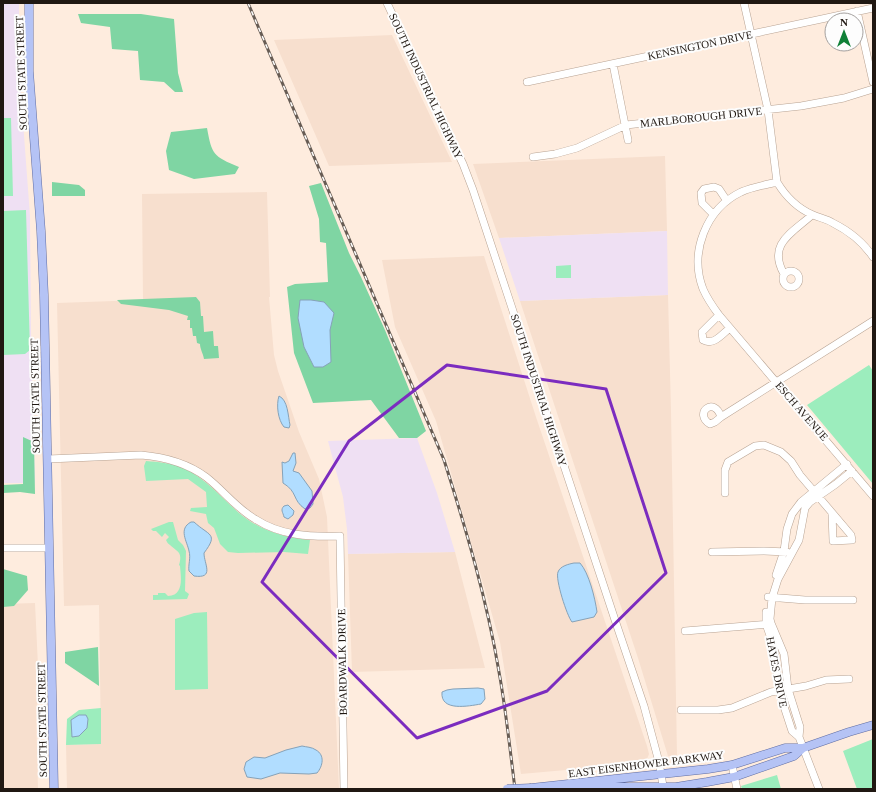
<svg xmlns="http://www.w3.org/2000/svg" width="876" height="792" font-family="'Times New Roman',serif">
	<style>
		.built { fill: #f7dfce }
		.education { fill: #efe0f3 }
		.green { fill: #9cedbd }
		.forest { fill: #7fd5a3 }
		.water { fill: #b1ddff; stroke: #86a2b8 }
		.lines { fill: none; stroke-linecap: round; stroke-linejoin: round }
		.minor-casing { stroke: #b8a393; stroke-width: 8 }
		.major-casing { stroke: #606da2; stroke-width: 9 }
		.minor { stroke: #fff; stroke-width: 7 }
		.major { stroke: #b5c3f5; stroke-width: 8 }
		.rail-casing { stroke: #675c54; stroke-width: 3 }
		.rail { stroke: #fdfdfd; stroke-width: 1.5; stroke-dasharray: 4.5; stroke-linecap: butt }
		.major-bridge-casing { stroke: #606da2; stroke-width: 9; stroke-linecap: butt }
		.major-bridge { stroke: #b5c3f5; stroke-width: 8 }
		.marked { fill: none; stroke: #7b2cbf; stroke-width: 3; stroke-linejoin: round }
		.labels { text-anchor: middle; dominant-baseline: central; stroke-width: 4; stroke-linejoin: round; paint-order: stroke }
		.street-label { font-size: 11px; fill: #201812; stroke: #fdfdfd }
	</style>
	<rect width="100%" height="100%" fill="#feecde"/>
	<path class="built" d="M392,35l60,127 -123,4 -55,-126z
		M665,156l2,75 -168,7 -26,-74z
		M267,192l3,105h-1l5,58 4,16 21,61 20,47 8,38 12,272h-272l-1,-44 35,-1 -2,-139 -35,1 -7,-303 86,-3 -1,-106z
		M484,256l52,161 111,329 2,8 -2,5 -3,4 -123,11 -21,-132 -64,-221 -41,-94 -13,-67z
		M668,295l3,116 6,345h-9l-30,-98 -118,-357z
		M455,552l30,116 -133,4 -4,-118z
		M35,603l4,84 -3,24 2,78h-35v-185z"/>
	<path class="education" d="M3,3h16v65l11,148 1,114 4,153h-32z
		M667,231l1,64 -148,6 -21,-63z
		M417,438l20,55 18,59 -107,2 -1,-25 -4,-32 -15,-56z"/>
	<path class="green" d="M3,118h8l2,78h-10z
		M26,210l4,140 -5,4 -22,1v-144z
		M571,265v13h-15v-12z
		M869,365l4,6v113l-66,-79z
		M146,461c14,1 26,2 39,8 21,10 37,29 54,44 20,17 45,25 71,27l-2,14 -24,-2 -46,1 -10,-1 -8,-8 -6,-16 -6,-5 -2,-9 -16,-3 1,-3 16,-1 -1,-15 -18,-13 -42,2 -2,-15z
		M169,522h4l5,18 5,5 3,6 -1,40 4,3 -2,5 -34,1v-5h5v-2h7l3,3c16,-1 13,-18 12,-30l-1,-1c4,-14 -2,-13 -9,-20 -2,-1 -3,-3 -4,-5l3,-3 -4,-4 -3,4 -6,-6h-3l-2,-2z
		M207,612l1,77 -33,1v-71l19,-6z
		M101,708v36l-35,1 1,-26 12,-9z
		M873,739v50h-16l-14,-38z
		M777,775l4,14h-39l-1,-3z"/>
	<path class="forest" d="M78,14h63l33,5 4,54 5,19h-8l-11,-10 -24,-2 -2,-29 -26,-2 -2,-22 -29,-4z
		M207,128c5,27 6,28 32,39l-4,7 -41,5 -25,-9 -3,-19 5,-19z
		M52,182l27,3 6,5v6h-33z
		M321,183l28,70 12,24 24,53 41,101 -9,7h-18l-28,-38 -58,3 -19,-50 -7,-66 8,-3 33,-2 -2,-39 -6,-1 -1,-23 -10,-33z
		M196,297l4,5 1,14h2l1,16 9,-1 1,15h4l1,12 -15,1c-1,-6 -4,-10 -4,-15l-3,-1 -1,-7h-3l-1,-8h-2v-8h-3l1,-4 -19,-6 -48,-6 -4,-4z
		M23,437l11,5 1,52 -15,-2 -17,1v-8l20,-1z
		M3,569l24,7 1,14 -14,16 -11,1z
		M98,647l1,39 -34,-23v-11z"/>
	<path class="water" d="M300,300h11l13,2 10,11 -4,17 1,32 -8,5h-9l-10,-20 -6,-29z
		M279,396c9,4 9,20 11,29l-1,3 -5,-1c-6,-7 -8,-22 -5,-31z
		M293,453h2l1,10 -3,8 6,2 13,18 1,13 -3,4 -5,1c-13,-9 -7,-17 -22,-26l-1,-21 3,1 4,-2z
		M288,505l6,6 -1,4 -5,4 -4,-2c-1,-5 -4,-7 0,-11z
		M191,522h3c15,14 25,11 10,31 0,11 11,26 -10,23l-5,-5c-1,-6 2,-13 0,-20 -2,-10 -11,-22 2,-29z
		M574,563h6c9,10 15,35 17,49l-3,5 -22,5c-5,-6 -17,-43 -14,-50 2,-6 11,-8 16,-9z
		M478,688l6,1 1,10 -4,5c-12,2 -41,8 -39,-12l5,-2 6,-1z
		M79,715h7l2,4 -1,9 -8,8 -7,1 -1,-17z
		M302,746c4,1 10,1 14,4 9,5 7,16 1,23l-8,1 -29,-1 -19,6 -14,-2 -3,-8 2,-7 8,-5 11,1 21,-8z"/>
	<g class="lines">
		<g class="minor-casing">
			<path id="minor" d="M387,3l76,161 10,26 142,430 29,86 15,56 4,24
				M744,3l24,107 9,72c9,15 20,26 36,33 7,3 14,4 20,8 16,8 30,19 40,34
				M857,11l16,71
				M613,64l15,76
				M527,82l346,-74
				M533,157l22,-3 22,-6 49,-23 175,-19 43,-8 29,-9
				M777,182c-12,3 -25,5 -36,10 -35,17 -52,60 -38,97 4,9 10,18 16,26l154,181
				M713,214l-11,-11 -1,-10 3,-4 10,-2 5,2 8,12
				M783 279a8 8 0 1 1 16 0a8 8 0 1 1-16 0Z
				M784,274c-17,-30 8,-41 28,-59
				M719,315l-17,17 1,8c11,6 19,-6 27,-12
				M721,417c-7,-22 -28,-3 -11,7l5,-2 6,-5 152,-96
				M48,459l93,-4c23,2 46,8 65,22 17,13 30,31 49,42 26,17 55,18 85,17l4,253
				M725,493v-23l3,-8 27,-16 9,-1 17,7 10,9 9,14 51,60 1,5 -19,1 -1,-28
				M3,548h46
				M712,552l52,-1 23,1
				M776,575l8,-24 3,-22 5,-15 9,-12 46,-38
				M768,597l37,3h48
				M766,612v12l8,23 1,8 4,36 13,40 7,6
				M685,631l84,-7
				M681,710h37l14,-2 39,-16 35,-6 20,-6 23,-1
				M732,765l5,24
				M819,789l-20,-52 1,-10 -12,-38 -4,-35 -13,-31 -1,-4 2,-21 6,-19 21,-39 6,-32 5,-6 26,-18 16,-13"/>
		</g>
		<g class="major-casing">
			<path id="major" d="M29,3v68l12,160 3,64 10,494
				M561,785l23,2h92l31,-5 27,-5 60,-21 9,-8 46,-16 24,-7
				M531,788l177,-19 24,-4 53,-17h18"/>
		</g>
		<use href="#minor" class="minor"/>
		<use href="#major" class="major"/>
		<g class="rail-casing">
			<path id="rail" d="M248,3l196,457c22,69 43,140 55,212 7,38 11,78 16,117"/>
		</g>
		<use href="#rail" class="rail"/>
		<g class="major-bridge-casing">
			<path id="major-bridge" d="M507,789l24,-1"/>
		</g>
		<use href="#major-bridge" class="major-bridge"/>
	</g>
	<path class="marked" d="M447,365l159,24 60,184 -119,118 -130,47 -155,-156 87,-141z"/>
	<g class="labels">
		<g class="street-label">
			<text transform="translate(700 45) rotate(-12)">KENSINGTON DRIVE</text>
			<text transform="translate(21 73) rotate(-92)">SOUTH STATE STREET</text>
			<text transform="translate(426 86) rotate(65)">SOUTH INDUSTRIAL HIGHWAY</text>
			<text transform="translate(701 117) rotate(-6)">MARLBOROUGH DRIVE</text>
			<text transform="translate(539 390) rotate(72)">SOUTH INDUSTRIAL HIGHWAY</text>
			<text transform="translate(35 396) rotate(-91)">SOUTH STATE STREET</text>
			<text transform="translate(802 411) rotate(49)">ESCH AVENUE</text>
			<text transform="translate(342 662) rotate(-91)">BOARDWALK DRIVE</text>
			<text transform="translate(777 672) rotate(79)">HAYES DRIVE</text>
			<text transform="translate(42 720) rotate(-91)">SOUTH STATE STREET</text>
			<text transform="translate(646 764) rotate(-7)">EAST EISENHOWER PARKWAY</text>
		</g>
	</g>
	<rect width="876" height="792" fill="none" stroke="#201812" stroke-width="8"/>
	<g transform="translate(844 32)"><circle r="19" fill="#fdfdfd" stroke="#a5a19f"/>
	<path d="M0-3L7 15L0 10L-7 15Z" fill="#108037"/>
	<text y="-6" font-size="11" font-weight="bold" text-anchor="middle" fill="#201812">N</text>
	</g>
</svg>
